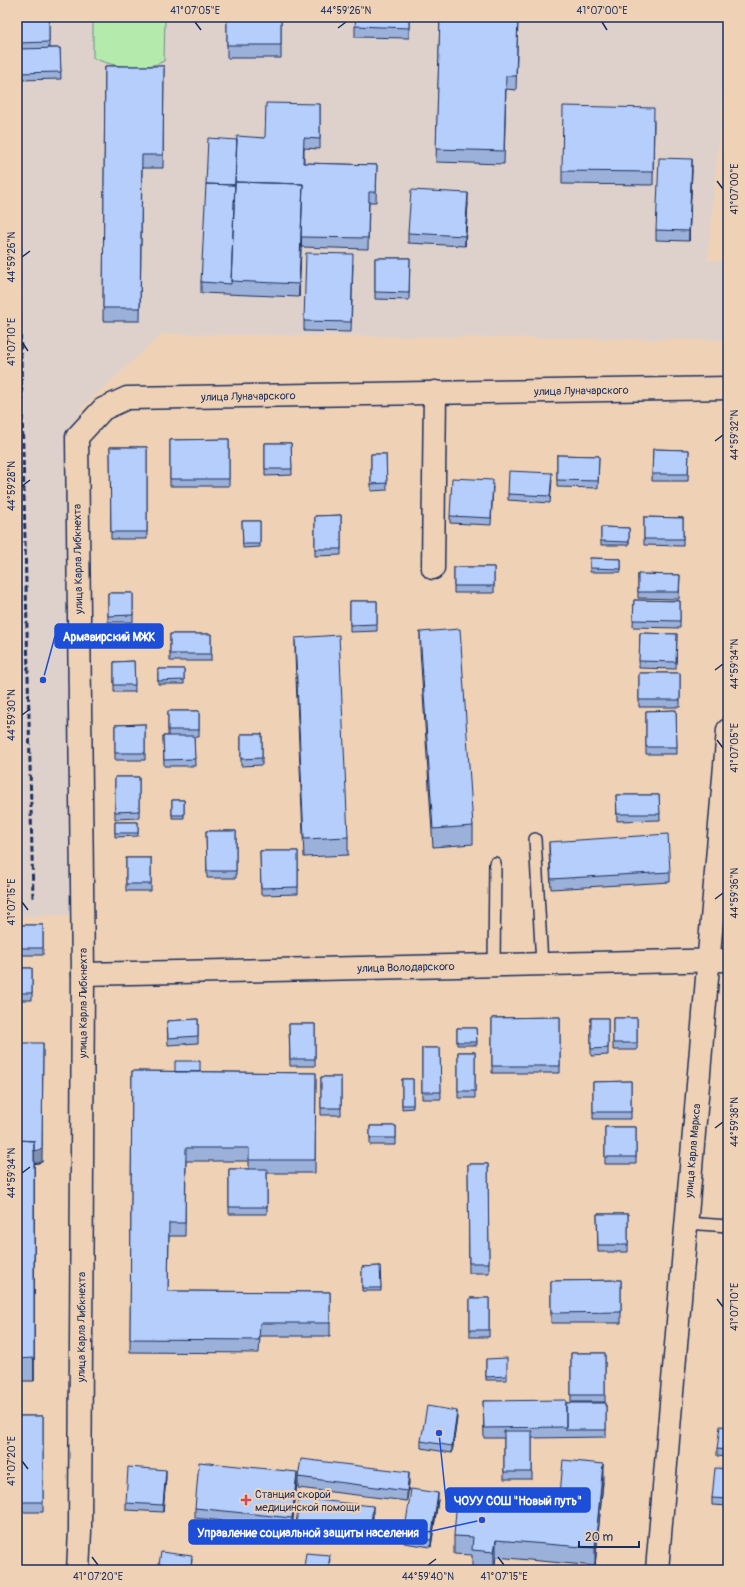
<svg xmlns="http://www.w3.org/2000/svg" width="745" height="1587" font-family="Pangolin,sans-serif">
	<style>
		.built { fill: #ded1cb }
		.green { fill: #b4ebad; stroke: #688d86 }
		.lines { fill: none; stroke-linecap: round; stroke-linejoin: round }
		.service-casing { stroke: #1b2f5e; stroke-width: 14 }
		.minor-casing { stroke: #1b2f5e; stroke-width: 25 }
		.tertiary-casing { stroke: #1b2f5e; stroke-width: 25 }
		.service { stroke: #efd2b6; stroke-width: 11 }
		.minor { stroke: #efd2b6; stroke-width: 22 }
		.tertiary { stroke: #efd2b6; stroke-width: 22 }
		.rail { stroke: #1b2f5e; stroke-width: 3; stroke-dasharray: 6 3; stroke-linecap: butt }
		.wall { fill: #9cb1d9; stroke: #1b2f5e }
		.shaded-wall { fill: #7f90b0; stroke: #1b2f5e }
		.building { fill: #b5cefc; stroke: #1b2f5e }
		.ticks { fill: none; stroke: #1b2f5e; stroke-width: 1.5 }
		.poi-dot { fill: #d1495b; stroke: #efd2b6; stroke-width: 1.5 }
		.labels { text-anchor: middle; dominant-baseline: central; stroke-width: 4; stroke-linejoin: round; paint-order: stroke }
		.street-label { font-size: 11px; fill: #1b2f5e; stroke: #efd2b6 }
		.poi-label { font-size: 11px; fill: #1b2f5e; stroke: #efd2b6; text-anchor: start }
		.leader { fill: none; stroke: #1d4ed8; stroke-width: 1.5 }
		.callout-dot { fill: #1d4ed8; stroke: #efd2b6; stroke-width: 1.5 }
		.callout { fill: #1d4ed8; stroke: #1d4ed8; stroke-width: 1.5 }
		.callout-label { font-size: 12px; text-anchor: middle; font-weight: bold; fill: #fff }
		.neatline { fill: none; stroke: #1b2f5e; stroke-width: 1.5 }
		.ticks-label { font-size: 10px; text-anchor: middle; fill: #1b2f5e }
	</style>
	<rect width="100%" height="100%" fill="#efd2b6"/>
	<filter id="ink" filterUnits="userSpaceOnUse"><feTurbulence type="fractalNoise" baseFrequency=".025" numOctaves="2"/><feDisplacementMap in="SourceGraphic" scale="8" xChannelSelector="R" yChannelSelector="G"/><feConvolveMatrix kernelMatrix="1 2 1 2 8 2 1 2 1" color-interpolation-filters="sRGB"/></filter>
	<g filter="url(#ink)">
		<path class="built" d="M17,17h711v22l-20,222h20v79l-566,-6 -80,74 -16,36 8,471 -57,1z"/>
		<path class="green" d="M93,17h72l-1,44c-23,11 -49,6 -71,-3z"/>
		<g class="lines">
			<g class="service-casing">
				<path id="service" d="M535,839l7,125
					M494,965l1,-102
					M686,1223l42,3"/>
			</g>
			<g class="minor-casing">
				<g id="minor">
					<path d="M433,568l2,-176"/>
					<path id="s1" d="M83,974l645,-14"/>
					<path id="s2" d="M78,1570l2,-39 3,-557 -6,-537 26,-28 24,-11 601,-10"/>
				</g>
			</g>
			<g class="tertiary-casing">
				<g id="tertiary">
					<path id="s3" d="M657,1570l71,-840"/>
				</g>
			</g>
			<use href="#service" class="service"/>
			<use href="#minor" class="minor"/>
			<use href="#tertiary" class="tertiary"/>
			<path class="rail" d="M17,181l16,717"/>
		</g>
		<path class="wall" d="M17,17h32v31h11l1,31 -44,1z
			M227,17h54v41h-54z
			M409,17v21l-54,-1v-11z
			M440,17h78l-2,73 -10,-1 -2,75 -68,-2z
			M105,66h59l-1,102h-21l-2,153h-37z
			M320,104v45l-16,-1v15l73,2 -1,37h-7l-1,47 -67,-2 1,-25 -3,75 -98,-4v-11l36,-142 28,-2z
			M654,121l-1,64 -91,-1v-13z
			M692,170l-3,71 -33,-1v-10z
			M468,203l-3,43 -57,-3v-10z
			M375,258h35l-1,42 -34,-1z
			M353,264l-2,68 -47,-1v-10z
			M229,439v47h-59v-46z
			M265,443h26l1,32 -27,1z
			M110,447h37v92h-36z
			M653,449l36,1 -1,31h-36z
			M371,454h15l1,36 -16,1z
			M557,455l42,1 -1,32 -41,-1z
			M552,480l-2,23 -42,-3v-6z
			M493,487l-2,38 -41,-2v-7z
			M341,515v40l-26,1v-40z
			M644,517l39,1v28l-39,-1z
			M242,521h18v26l-17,1z
			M601,527l28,1v17h-28z
			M590,558l31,1v13h-31z
			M454,567h40v26h-40z
			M638,574l42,1 -1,24 -41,-1z
			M108,593h25v29h-25z
			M634,600l46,1v27l-47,-1z
			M350,601h27v30l-27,1z
			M420,632l53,194v18l-40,3 -13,-197z
			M640,633l37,1 -1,35 -37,-1z
			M170,634h41v27h-41z
			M295,638l53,199v18l-44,2 -9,-202z
			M134,661l1,31h-21v-30z
			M158,669h26v15h-26z
			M639,673h41v34h-41z
			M676,710l1,44h-31v-43z
			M168,711h31v26h-5l1,29h-31l-1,-30h5z
			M145,724v36h-30v-35z
			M241,734h21v31l-21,1z
			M115,777h24v41l-24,1z
			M616,795h43l1,25 -43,1z
			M172,800h12v18h-12z
			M115,822h23v14l-23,1z
			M206,831h30v47h-29z
			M549,842l121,30v10l-119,7 -2,-37z
			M260,851h38v43l-37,1z
			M126,858h25v33h-25z
			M17,925h26v30h-26z
			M17,968h15v32h-15z
			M560,1017v56h-68v-55z
			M591,1018h17v37l-17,1z
			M613,1018h24v32h-24z
			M198,1019v24l-30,2 -1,-24z
			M289,1024h26v42h-25z
			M457,1028h19l1,17h-20z
			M17,1043l25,119 -8,2v217h-17z
			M422,1048h18l1,51h-19z
			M458,1052h17v46h-17z
			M132,1071l184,2 -1,100h-48v41h-38v-45h20v-8h-63l-1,75h-16l-1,55 162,1v44h-70l-1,17 -129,-1z
			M321,1077h20v38h-20z
			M402,1079h11v29l-11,1z
			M631,1081v38h-38v-37z
			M370,1126h26v19h-26z
			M605,1127h31v37h-31z
			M468,1164h20l1,109h-20z
			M597,1214h31v38h-30z
			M380,1266l1,25h-19v-24z
			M621,1280v43h-70v-42z
			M470,1298h19v39h-19z
			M571,1353h34v49h-34z
			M486,1359l21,17v4h-21z
			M728,1376v29h-4v-7z
			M483,1401l83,2h40v34l-74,1v41h-28v-41h-20z
			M17,1416h26v96h-26z
			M457,1418l-5,35 -31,-5v-7z
			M728,1427v30l-11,-1v-7z
			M728,1469v37l-16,-1v-7z
			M166,1477l-3,35 -37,-2v-7z
			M298,1477l111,5 -2,19 -109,-13z
			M297,1482l-5,46 -97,-10v-10z
			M603,1482l-8,84 -99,-9 -2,12 -22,-2v-12l-18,-1v-18l105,-29z
			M438,1500l-7,47 -27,-4v-7z
			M373,1516l-3,27 -74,-8v-10z
			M192,1559l-1,11h-10l-22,-2v-4z
			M330,1559l-2,11h-24v-3z"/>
		<path class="shaded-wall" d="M692,159v11l-3,71v-10z
			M303,184v13l-4,100v-13z
			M468,193v10l-3,43v-10z
			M43,1043l-1,119 -8,2v217v-230z
			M457,1411v7l-5,35v-7z
			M603,1464v18l-8,84v-18z
			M166,1470v7l-3,35v-7z
			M297,1472v10l-5,46v-10z
			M409,1472v10l-2,19v-10z
			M438,1493v7l-7,47v-7z
			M373,1506v10l-3,27v-10z
			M496,1540v17l-2,12v-17z"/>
		<path class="building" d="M17,17h32v25l-32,1z
			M227,17h54v28h-54z
			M356,17h53v11l-54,-2z
			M440,17h78l-2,59h-10l-2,75 -68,-2z
			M60,48l1,24 -44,1v-24z
			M105,66h59l-1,89h-21l-2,153h-37z
			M266,103l54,1v35l-16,-1 -1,25 74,2 -1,27h-7l-1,46 -67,-1 2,-53 -68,-2 2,-46 28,2z
			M563,106l91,2 -1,64 -91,-1z
			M208,138l29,2 -2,45 -29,-1z
			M659,158l33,1 -3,72 -33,-1z
			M235,182l68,2 -4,100 -68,-3z
			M206,184l29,1 -4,99 -30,-2z
			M411,190l57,3 -3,43 -57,-3z
			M306,253l47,1 -2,68 -47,-1z
			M375,258h35l-1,35 -34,-1z
			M229,439v40h-59v-39z
			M265,443h26l1,26h-27z
			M110,447h37v85h-36z
			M653,449l36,1 -1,24h-36z
			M371,454h15l1,29 -16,1z
			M557,455l42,1 -1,25 -41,-1z
			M509,471l43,2 -2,23 -42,-2z
			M452,478l41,2 -2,38 -41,-2z
			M341,515v34h-26v-33z
			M644,517l39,1v21h-39z
			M242,521h18v23h-17z
			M601,527l28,1v14l-28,-1z
			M590,558l31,1v10l-31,-1z
			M454,567h40v19h-40z
			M638,574l42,1 -1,17h-41z
			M108,593h25v22l-25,1z
			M634,600l46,1v20l-47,-1z
			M350,601h27v23l-27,1z
			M460,629l13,197 -40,3 -13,-197z
			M640,633l37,1 -1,28 -37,-1z
			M170,634h41v20h-41z
			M339,635l9,202 -44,2 -9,-201z
			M134,661l1,24h-21v-23z
			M158,669h26v11l-26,1z
			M639,673h41v27h-41z
			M676,710l1,37h-31v-36z
			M168,711h31v19h-31z
			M145,724v29h-30v-28z
			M241,734h21v24l-21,1z
			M163,736h31l1,23 -31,1z
			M115,777h24v34l-24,1z
			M616,795h43l1,19h-43z
			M172,800h12v15h-12z
			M115,822h23v11h-23z
			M206,831h30v40h-29z
			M668,834l2,38 -119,7 -2,-37z
			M260,851h38v36l-37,1z
			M126,858h25v26h-25z
			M17,925h26v23h-26z
			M17,968h15v25h-15z
			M560,1017v49h-68v-48z
			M591,1018h17v30l-17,1z
			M613,1018h24v25h-24z
			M198,1019v17l-30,2 -1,-17z
			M289,1024h26v35h-25z
			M457,1028h19l1,14h-20z
			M17,1043h26l-1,106 -8,2v-10l-17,-1z
			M422,1048h18l1,44h-19z
			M458,1052h17v39h-17z
			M175,1061h25v11h-25z
			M132,1071l184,2 -1,87h-66v-12h-63l-1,75h-16l-1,68 162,1v31h-70l-1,17 -129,-1z
			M321,1077h20v31h-20z
			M402,1079h11v26h-11z
			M631,1081v31h-38v-30z
			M370,1126h26v12h-26z
			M605,1127h31v30h-31z
			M17,1140l17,1v217l-17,1z
			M468,1164h20l1,99h-20z
			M229,1169h38v38h-38z
			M597,1214h31v31h-30z
			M380,1266l1,22h-19v-21z
			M621,1280v32l-70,1v-32z
			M470,1298h19v32h-19z
			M571,1353h34v42h-34z
			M507,1358v18l-21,1v-18z
			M726,1376h2v22h-4z
			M566,1400v27l-82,1 -1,-27z
			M566,1403h40v27h-40z
			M427,1406l30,5 -5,35 -31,-5z
			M17,1416h26v86h-26z
			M720,1426l8,1v23l-11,-1z
			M504,1431h28v41h-28z
			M301,1459l108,13 -2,19 -109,-14z
			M563,1460l40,4 -8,84 -99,-8 -2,12 -22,-2 1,-13 -19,-1 3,-38 102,9z
			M199,1462l98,10 -5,46 -97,-10z
			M128,1467l38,3 -3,35 -37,-2z
			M715,1468l13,1v30l-16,-1z
			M411,1489l27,4 -7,47 -27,-4z
			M299,1498l74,8 -3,27 -74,-8z
			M161,1552l31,4 -1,12 -32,-4z
			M306,1553l24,2 -2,15 -24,-3z"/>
	</g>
	<path class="ticks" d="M195,22l6,8M602,22l5,8M338,28l8,-6M717,181l6,8M22,257l8,-6M22,342l6,9M715,441l8,-6M22,486l8,-6M715,670l8,-6M22,715l8,-6M717,740l6,8M715,899l8,-6M22,902l6,8M715,1128l8,-6M22,1173l8,-6M717,1299l6,8M22,1461l6,8M92,1557l6,8M498,1557l6,8M428,1565l8,-6"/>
	<path class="poi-dot" d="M244 1494h4v4h4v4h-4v4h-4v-4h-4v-4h4z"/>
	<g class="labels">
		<g class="street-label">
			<text stroke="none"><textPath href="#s2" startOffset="1652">улица Луначарского</textPath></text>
			<text stroke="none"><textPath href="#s2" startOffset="1319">улица Луначарского</textPath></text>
			<text transform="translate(78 559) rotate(-91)">улица Карла Либкнехта</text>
			<text stroke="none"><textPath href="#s1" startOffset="323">улица Володарского</textPath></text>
			<text stroke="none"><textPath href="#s2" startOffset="567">улица Карла Либкнехта</textPath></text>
			<text stroke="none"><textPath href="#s3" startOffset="421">улица Карла Маркса</textPath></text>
			<text stroke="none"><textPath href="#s2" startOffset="243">улица Карла Либкнехта</textPath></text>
		</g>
		<g class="poi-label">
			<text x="255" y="1494">Станция скорой<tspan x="255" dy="13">медицинской помощи</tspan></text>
		</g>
	</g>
	<path class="leader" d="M43 680L55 636M439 1433L446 1500M482 1520L427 1532"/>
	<g class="callout-dot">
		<circle cx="43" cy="680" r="4"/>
		<circle cx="439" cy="1433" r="4"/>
		<circle cx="482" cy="1520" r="4"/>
	</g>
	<g class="callout">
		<rect x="55" y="624" width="108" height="24" rx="4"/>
		<rect x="446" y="1488" width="144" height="24" rx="4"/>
		<rect x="189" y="1520" width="238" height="24" rx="4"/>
	</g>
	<g class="callout-label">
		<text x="109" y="641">Армавирский МЖК</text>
		<text x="518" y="1505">ЧОУУ СОШ "Новый путь"</text>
		<text x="308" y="1537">Управление социальной защиты населения</text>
	</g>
	<rect width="745" height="1587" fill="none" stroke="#efd2b6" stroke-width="44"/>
	<path d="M579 1541v6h60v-6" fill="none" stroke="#1b2f5e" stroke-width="2"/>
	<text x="585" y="1541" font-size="12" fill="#1b2f5e" stroke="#efd2b6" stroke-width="3" paint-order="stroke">20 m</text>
	<rect x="22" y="22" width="701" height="1543" class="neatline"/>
	<g class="ticks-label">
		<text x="195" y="14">41°07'05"E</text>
		<text x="346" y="14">44°59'26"N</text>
		<text x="602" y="14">41°07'00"E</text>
		<text transform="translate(734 189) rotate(-90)" y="4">41°07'00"E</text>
		<text transform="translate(11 257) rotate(-90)" y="4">44°59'26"N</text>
		<text transform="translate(11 342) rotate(-90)" y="4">41°07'10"E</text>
		<text transform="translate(734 435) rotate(-90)" y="4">44°59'32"N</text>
		<text transform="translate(11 486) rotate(-90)" y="4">44°59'28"N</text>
		<text transform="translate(734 664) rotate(-90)" y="4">44°59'34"N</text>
		<text transform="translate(11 715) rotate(-90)" y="4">44°59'30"N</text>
		<text transform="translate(734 748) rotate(-90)" y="4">41°07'05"E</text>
		<text transform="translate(734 893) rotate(-90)" y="4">44°59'36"N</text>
		<text transform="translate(11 902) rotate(-90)" y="4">41°07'15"E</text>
		<text transform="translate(734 1122) rotate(-90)" y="4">44°59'38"N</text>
		<text transform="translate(11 1173) rotate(-90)" y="4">44°59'34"N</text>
		<text transform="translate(734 1307) rotate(-90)" y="4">41°07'10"E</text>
		<text transform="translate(11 1461) rotate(-90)" y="4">41°07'20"E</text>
		<text x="98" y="1580">41°07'20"E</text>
		<text x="428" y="1580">44°59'40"N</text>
		<text x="504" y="1580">41°07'15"E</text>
	</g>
</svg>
